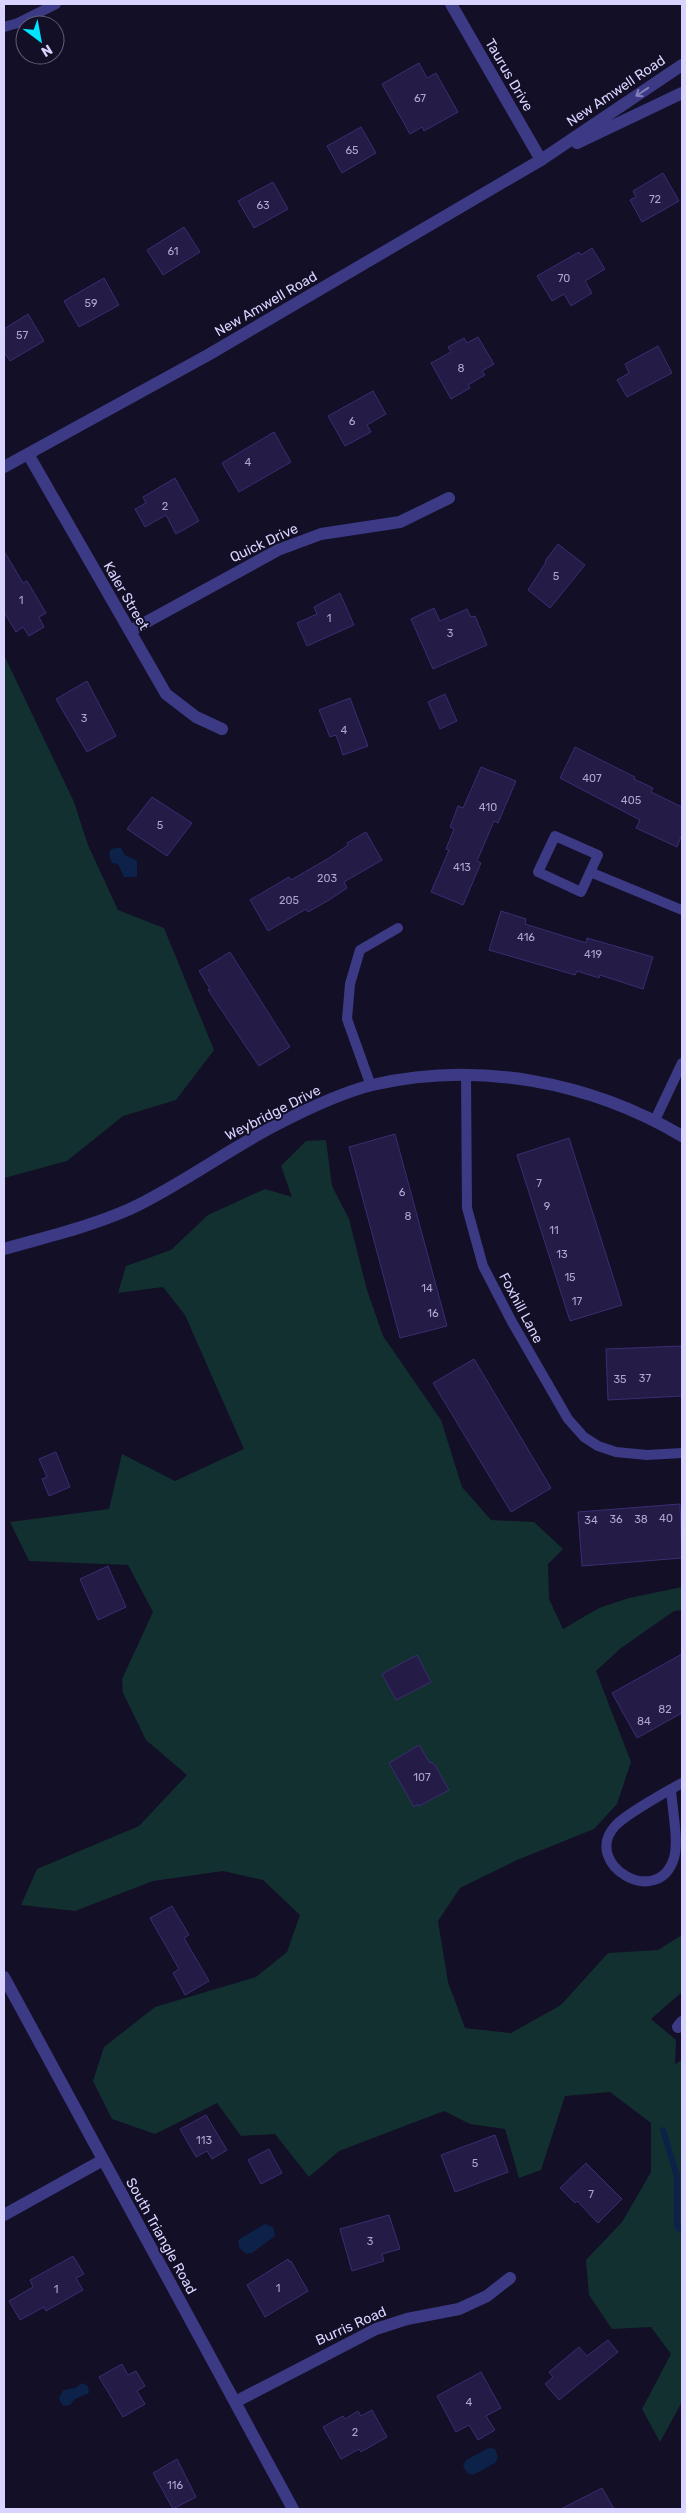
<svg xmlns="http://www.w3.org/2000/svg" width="686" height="2513" font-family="Rubik,sans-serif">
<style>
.green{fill:#12302f}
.water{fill:#0c2248}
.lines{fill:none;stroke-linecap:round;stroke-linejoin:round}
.stream{stroke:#0c2248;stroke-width:6}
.building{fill:#241b47;stroke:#3b2d73}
.service{stroke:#3d3a85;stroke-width:10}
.minor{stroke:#3d3a85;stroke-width:12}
.tertiary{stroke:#3d3a85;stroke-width:12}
.oneway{stroke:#837fbc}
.labels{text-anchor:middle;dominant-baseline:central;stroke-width:4;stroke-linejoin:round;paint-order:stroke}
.number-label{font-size:11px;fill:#aca6d1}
.street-label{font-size:14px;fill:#d9d4ff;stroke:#130f26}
</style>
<rect width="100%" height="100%" fill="#130f26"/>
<path class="green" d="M4 655 74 802 88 845 118 910 164 928 214 1050 176 1100 123 1116 67 1161 4 1178Z
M326 1140 332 1186 349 1219 367 1290 383 1336 441 1420 462 1487 491 1520 534 1522 563 1549 548 1564 549 1599 563 1629 599 1608 629 1598 682 1587V1610L674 1611 621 1648 596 1671 631 1762 617 1804 594 1829 517 1860 460 1888 438 1921 448 1982 465 2028 511 2033 561 2005 608 1953 658 1950 682 1935V1992L651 2019 676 2040 675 2064 682 2060V2402L660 2442 642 2409 671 2354 651 2327 612 2329 589 2295 586 2260 622 2222 651 2172V2123L610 2092 565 2096 541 2170 519 2178 505 2129 470 2124 444 2111 339 2151 309 2177 275 2134 241 2136 217 2103 155 2134 112 2119 93 2081 104 2047 155 2007 256 1977 287 1952 300 1915 263 1880 223 1871 153 1881 75 1911 21 1905 37 1869 139 1826 187 1775 146 1740 123 1693 122 1679 153 1612 128 1565 29 1561 10 1522 109 1509 122 1454 175 1481 244 1449 185 1315 163 1287 118 1293 126 1266 171 1250 208 1215 265 1189 292 1197 281 1166 306 1141Z"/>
<path class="water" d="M116 848H121L125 855 137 861V877H124L118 864 112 863 109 854 111 849Z
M265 2224 273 2227 275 2236 252 2253 246 2254 239 2247 238 2240Z
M82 2383 88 2386 89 2393 75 2399 70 2405 63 2406 59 2398 63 2390 75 2388Z
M489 2448 495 2449 498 2457 495 2463 473 2475 467 2473 463 2466 466 2460Z"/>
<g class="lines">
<path class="stream" d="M663 2130 677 2176V2226L682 2231"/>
</g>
<path class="building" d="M419 63 427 78 436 73 458 112 424 131 422 127 410 134 382 84Z
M361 127 376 153 342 173 327 146Z
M663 173 679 201 642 222 630 200 636 197 633 191Z
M273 182 288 209 254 228 238 201Z
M184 227 200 252 163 275 147 250Z
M592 248 605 269 585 281 592 293 571 306 564 294 552 301 537 276 579 252 581 255Z
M104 278 119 305 79 327 64 301Z
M28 314 44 341 10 361 4 352V329Z
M478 337 494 364 482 371 485 375 468 385 470 388 451 399 431 363 451 352 448 347 464 338 467 343Z
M658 346 672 373 627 397 617 380 629 373 625 364Z
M373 391 386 414 367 425 371 432 345 446 328 416Z
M274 432 291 462 239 492 222 463Z
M175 478 199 521 176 534 166 515 145 527 135 509 146 503 143 497Z
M558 544 585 565 550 608 528 590 546 562 545 561Z
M4 551 23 583 27 581 46 613 39 617 44 627 29 636 23 627 16 632 4 612Z
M340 593 354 625 307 646 297 623 317 614 314 607Z
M434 608 440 621 467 609 471 617 475 616 487 645 433 669 411 619Z
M87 681 116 736 87 752 56 699Z
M445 694 457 721 440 729 428 702Z
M350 698 368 746 343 755 336 735 330 737 319 710Z
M575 747 635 777 634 779 653 788 651 792 682 807V834L677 847 636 828 640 820 560 778Z
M481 767 516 781 498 823 494 821 477 861 481 863 463 905 431 892 449 850 446 849 454 829 450 827 458 806 463 808Z
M152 797 192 823 167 856 127 829Z
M366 832 382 860 344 882 347 888 329 900 308 912 306 909 268 931 250 900 289 877 291 880 329 858 348 845 347 843Z
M501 911 526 919 525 924 586 943 587 938 653 957 643 989 600 975 599 978 577 971 575 975 489 950Z
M230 952 290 1047 259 1066 208 990 210 989 199 971Z
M395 1134 447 1326 400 1338 349 1147Z
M569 1138 622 1305 570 1321 517 1155Z
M682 1346V1396L608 1400 606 1349Z
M474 1359 551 1488 511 1512 433 1383Z
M56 1452 70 1487 49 1496 42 1479 47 1477 39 1459Z
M680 1504 682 1558 582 1566 578 1512Z
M108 1566 126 1607 98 1620 80 1579Z
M682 1654V1713L637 1738 612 1693Z
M417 1655 431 1682 396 1700 382 1674Z
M419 1745 430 1763 432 1762 436 1767 449 1790 419 1806 418 1804 414 1807 389 1763Z
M172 1906 189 1935 184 1938 209 1981 185 1995 173 1973 179 1969 150 1918Z
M206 2115 227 2150 212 2159 207 2151 196 2157 180 2129Z
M495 2135 508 2172 455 2192 441 2155Z
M269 2149 282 2173 261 2184 248 2160Z
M586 2163 622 2199 598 2223 577 2201 575 2203 560 2188Z
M389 2215 400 2249 382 2254 384 2261 352 2271 340 2229Z
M73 2256 84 2274 76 2278 83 2290 46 2311 44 2307 20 2320 9 2301 33 2287 30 2280Z
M288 2259 289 2262 291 2261 308 2291 265 2317 247 2285Z
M608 2340 618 2352 559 2400 545 2384 553 2377 549 2372 579 2347 587 2356Z
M122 2364 128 2375 136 2371 145 2386 137 2391 145 2404 123 2417 99 2377Z
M481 2372 501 2408 486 2416 495 2430 478 2440 469 2425 456 2432 437 2396Z
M372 2410 387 2437 361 2452 359 2449 341 2459 323 2427 343 2416 345 2419 358 2411 361 2416Z
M177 2459 196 2497 173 2509 153 2473Z
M602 2488 614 2509H561Z"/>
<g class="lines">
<path class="service" d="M4 27 18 23 56 4
M555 836 598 855 581 892 538 872Z
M590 872 682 910
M466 1076 467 1208 483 1266 512 1322 568 1419 584 1437 598 1446 616 1452 647 1455 682 1453
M371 1086 347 1019 350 984 360 950 398 928
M655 1120 682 1063
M671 1789C672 1808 679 1841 674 1858 658 1910 581 1864 615 1826 625 1815 667 1791 682 1783"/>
<path class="minor" d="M451 4 541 160
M28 454 166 694 196 717 222 729
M130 631 278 550 321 534 400 522 449 498
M4 1249C46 1237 89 1227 130 1209 181 1185 227 1150 278 1124 307 1109 340 1093 372 1085 477 1060 591 1082 682 1136
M678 2027 682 2022
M4 2215 103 2160
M235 2402 376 2329 407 2319 459 2309 487 2296 510 2278"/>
<path class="tertiary" d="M577 143 682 93
M4 467 208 355 541 160 682 65
M4 1977 293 2509"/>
</g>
<defs><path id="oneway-shaft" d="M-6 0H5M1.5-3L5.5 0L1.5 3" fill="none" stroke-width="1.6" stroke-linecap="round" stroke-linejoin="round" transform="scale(1.25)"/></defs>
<use class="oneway" href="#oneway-shaft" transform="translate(642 92) rotate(146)"/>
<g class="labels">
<g class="number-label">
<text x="420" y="98">67</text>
<text x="352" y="150">65</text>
<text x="655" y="199">72</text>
<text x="263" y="205">63</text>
<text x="173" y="251">61</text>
<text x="564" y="278">70</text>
<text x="91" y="303">59</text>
<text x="22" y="335">57</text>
<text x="461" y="368">8</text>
<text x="352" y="421">6</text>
<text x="248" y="462">4</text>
<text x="165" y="506">2</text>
<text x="556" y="576">5</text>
<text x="21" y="600">1</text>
<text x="329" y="618">1</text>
<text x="450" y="633">3</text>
<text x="84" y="718">3</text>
<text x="344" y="730">4</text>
<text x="592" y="778">407</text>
<text x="631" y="800">405</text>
<text x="488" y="807">410</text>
<text x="160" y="825">5</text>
<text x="462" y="867">413</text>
<text x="327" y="878">203</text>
<text x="289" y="900">205</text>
<text x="526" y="937">416</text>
<text x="593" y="954">419</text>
<text x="539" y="1183">7</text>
<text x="402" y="1192">6</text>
<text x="547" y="1206">9</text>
<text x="408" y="1216">8</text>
<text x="554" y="1230">11</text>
<text x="562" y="1254">13</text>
<text x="570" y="1277">15</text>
<text x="427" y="1288">14</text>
<text x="577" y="1301">17</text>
<text x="433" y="1313">16</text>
<text x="645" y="1378">37</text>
<text x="620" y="1379">35</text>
<text x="666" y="1518">40</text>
<text x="616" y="1519">36</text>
<text x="641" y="1519">38</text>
<text x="591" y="1520">34</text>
<text x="665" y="1709">82</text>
<text x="644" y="1721">84</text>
<text x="422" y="1777">107</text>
<text x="204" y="2140">113</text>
<text x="475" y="2163">5</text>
<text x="591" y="2194">7</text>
<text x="370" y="2241">3</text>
<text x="278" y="2288">1</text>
<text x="56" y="2289">1</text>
<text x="469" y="2402">4</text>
<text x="355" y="2432">2</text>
<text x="175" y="2485">116</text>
</g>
<g class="street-label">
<text transform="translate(509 75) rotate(60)">Taurus Drive</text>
<text transform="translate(616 91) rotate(-34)">New Amwell Road</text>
<text transform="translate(266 304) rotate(-30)">New Amwell Road</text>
<text transform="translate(264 543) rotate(-25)">Quick Drive</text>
<text transform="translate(126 596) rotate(60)">Kaler Street</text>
<text transform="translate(273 1113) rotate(-27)">Weybridge Drive</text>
<text transform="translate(521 1308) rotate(62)">Foxhill Lane</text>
<text transform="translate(161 2236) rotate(61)">South Triangle Road</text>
<text transform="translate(351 2326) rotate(-24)">Burris Road</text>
</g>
</g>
<rect width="686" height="2513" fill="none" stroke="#d9d4ff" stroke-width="10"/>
<g transform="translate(40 40) rotate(148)"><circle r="24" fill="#130f26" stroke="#625e7d"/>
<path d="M0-4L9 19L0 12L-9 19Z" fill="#00e5ff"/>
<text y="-8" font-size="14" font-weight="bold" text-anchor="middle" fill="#d9d4ff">N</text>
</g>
</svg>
